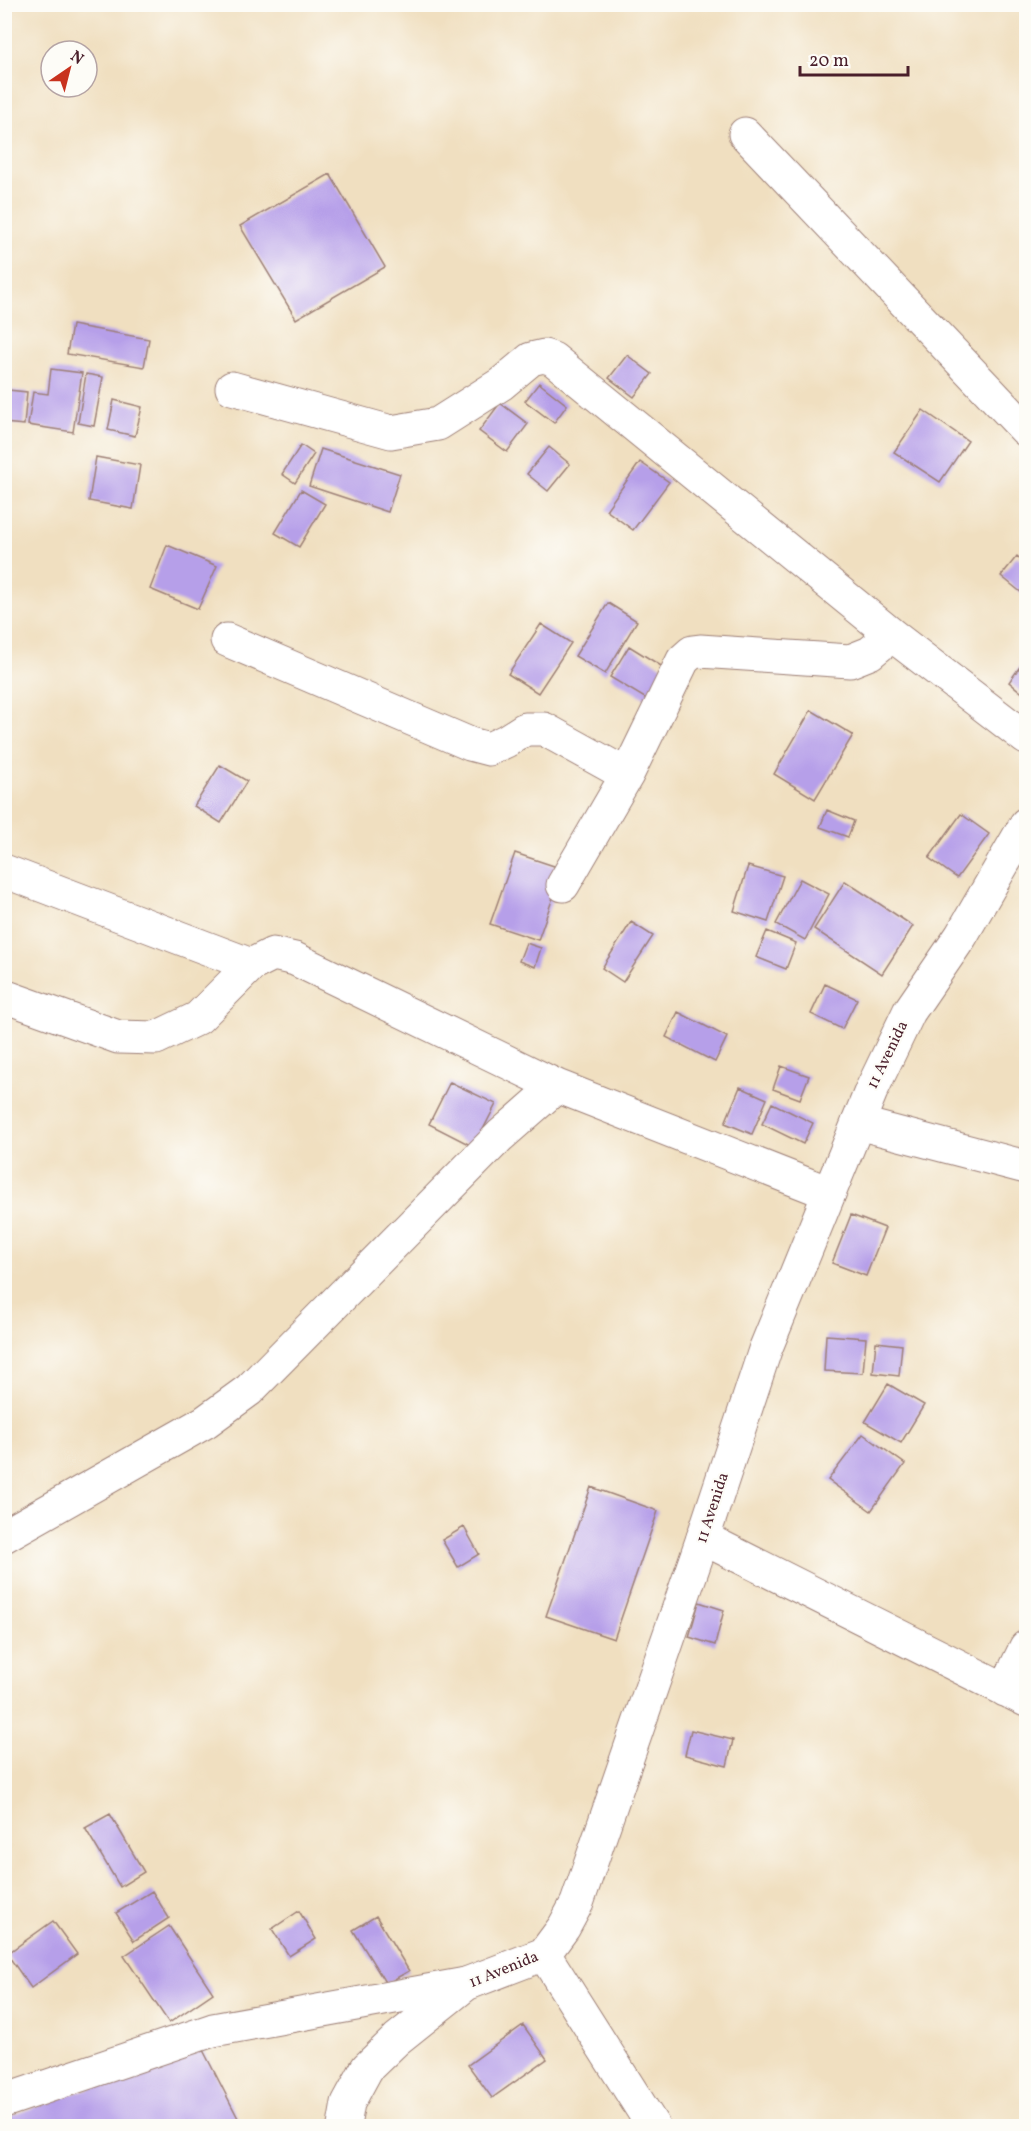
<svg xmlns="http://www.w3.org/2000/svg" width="1031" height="2131" font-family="Vollkorn,serif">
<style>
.building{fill:#b69fe9}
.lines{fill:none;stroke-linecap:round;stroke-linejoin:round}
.street-casing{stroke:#9d7f76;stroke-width:35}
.secondary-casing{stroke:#9d7f76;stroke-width:35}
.street{stroke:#fff;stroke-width:33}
.secondary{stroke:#fff;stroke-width:33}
.labels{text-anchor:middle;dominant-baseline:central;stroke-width:4.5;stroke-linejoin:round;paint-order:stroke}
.street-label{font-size:16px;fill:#4a1f2b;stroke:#fdfcf7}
</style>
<rect width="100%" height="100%" fill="#fdfcf7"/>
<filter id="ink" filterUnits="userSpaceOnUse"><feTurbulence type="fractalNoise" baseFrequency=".0167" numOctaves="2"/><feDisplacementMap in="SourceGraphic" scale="12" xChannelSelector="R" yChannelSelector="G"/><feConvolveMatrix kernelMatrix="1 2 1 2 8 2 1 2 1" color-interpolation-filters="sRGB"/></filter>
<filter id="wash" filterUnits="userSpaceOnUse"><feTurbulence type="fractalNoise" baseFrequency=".008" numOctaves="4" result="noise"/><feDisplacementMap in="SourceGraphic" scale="24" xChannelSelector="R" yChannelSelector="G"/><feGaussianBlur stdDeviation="1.35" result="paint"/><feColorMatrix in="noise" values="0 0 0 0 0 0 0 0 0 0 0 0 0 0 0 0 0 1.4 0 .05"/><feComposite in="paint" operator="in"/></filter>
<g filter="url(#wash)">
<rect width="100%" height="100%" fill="#f0dfc0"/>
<g id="blocks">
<path class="building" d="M330 174 385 267 296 319 240 226Z
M72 325 149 339 144 367 67 354Z
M627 355 652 374 634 397 609 378Z
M51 369 82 373 73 432 28 425 33 392 48 394Z
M86 374 103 377 94 426 78 423Z
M539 383 567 405 554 423 525 401Z
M8 390 27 392 24 425 4 423Z
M114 400 142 407 135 436 108 430Z
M500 403 528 424 507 452 479 431Z
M923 410 968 441 940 482 894 452Z
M301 445 314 454 295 483 282 474Z
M549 447 570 464 548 491 527 474Z
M321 449 400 474 388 512 309 486Z
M96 457 140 465 133 509 89 501Z
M640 462 669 482 633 530 606 510Z
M301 490 325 504 299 547 275 533Z
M167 545 217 566 198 609 150 589Z
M1017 556 1026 564V590L1023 594 1001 576Z
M608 603 637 621 605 674 575 656Z
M541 624 571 643 538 693 508 674Z
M629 646 671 672 653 703 610 677Z
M1026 658V696L1009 682Z
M811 710 853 735 815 799 774 774Z
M220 765 247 781 221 823 194 806Z
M827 810 854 821 848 837 820 827Z
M961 814 989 834 957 878 929 858Z
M515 853 563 869 538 940 490 924Z
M748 866 783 876 768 922 734 911Z
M800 879 829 894 805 940 776 924Z
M845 881 913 926 882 974 814 929Z
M631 922 653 936 623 982 602 968Z
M767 931 796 943 786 969 756 957Z
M526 943 541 948 535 967 519 961Z
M825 984 857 999 842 1029 811 1014Z
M678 1012 727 1037 715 1062 666 1037Z
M781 1066 809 1076 800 1099 773 1089Z
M450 1082 496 1104 474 1147 429 1124Z
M740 1087 767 1099 752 1134 725 1123Z
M772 1103 813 1123 803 1144 762 1124Z
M851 1215 885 1228 866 1276 832 1263Z
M826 1335 866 1338 863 1373 824 1371Z
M876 1342 902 1345 899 1376 873 1373Z
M888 1384 924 1405 901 1443 865 1422Z
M863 1434 905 1464 871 1511 828 1480Z
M591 1487 658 1511 614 1639 546 1616Z
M464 1527 479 1554 458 1567 442 1540Z
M699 1602 724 1610 715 1645 689 1637Z
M691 1730 733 1740 727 1766 685 1755Z
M110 1814 144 1872 120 1887 85 1828Z
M152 1891 169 1918 134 1941 116 1913Z
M299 1911 316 1939 289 1956 272 1929Z
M376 1916 409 1971 386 1984 353 1930Z
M53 1921 77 1954 31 1988 7 1954Z
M169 1926 213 1993 169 2023 124 1956Z
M523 2025 547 2059 492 2098 468 2065Z
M202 2048 242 2126H4V2118Z"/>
</g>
</g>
<g filter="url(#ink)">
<use href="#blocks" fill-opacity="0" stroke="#9d7f76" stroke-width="1.5"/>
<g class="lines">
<g class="street-casing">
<path id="street" d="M745 134 1026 430
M232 388 391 432 438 424 501 384 531 359 544 356 553 359 892 635 1026 738
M227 640 470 744 489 749 506 741 525 729H544L627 775
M4 871 251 965
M563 885 627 775 683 660 692 652 700 651 850 661 870 653 892 635
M4 996 118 1037 156 1038 198 1018 251 965 273 954 295 959 557 1086 829 1193
M858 1123 1026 1167
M4 1536 205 1422 249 1390 500 1136 557 1086
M703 1538 1026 1700
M1005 1690 1026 1647
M544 1954 653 2126
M4 2101 213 2030 466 1984"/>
</g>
<g class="secondary-casing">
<path id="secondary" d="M344 2126 348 2103 367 2068 397 2039 466 1984 544 1954 564 1927 577 1903 703 1538 765 1350 871 1091 909 1012 961 936 1026 824"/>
</g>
<use href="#street" class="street"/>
<use href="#secondary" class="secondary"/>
</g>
</g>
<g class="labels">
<g class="street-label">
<text transform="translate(888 1055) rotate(-64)">11 Avenida</text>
<text transform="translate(713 1508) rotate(-72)">11 Avenida</text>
<text transform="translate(504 1970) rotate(-22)">11 Avenida</text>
</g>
</g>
<rect width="1031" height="2131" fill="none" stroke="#fdfcf7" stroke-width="24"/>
<g transform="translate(69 69) rotate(35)"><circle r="28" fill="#fdfcf7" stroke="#b5a4a5" stroke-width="1.5"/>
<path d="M0-4.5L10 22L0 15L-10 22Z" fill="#c8321e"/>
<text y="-9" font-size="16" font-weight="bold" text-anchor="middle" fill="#4a1f2b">N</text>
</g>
<path d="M800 66v9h108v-9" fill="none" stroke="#4a1f2b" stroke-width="3"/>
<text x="809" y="66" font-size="18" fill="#4a1f2b" stroke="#fdfcf7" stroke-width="4.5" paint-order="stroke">20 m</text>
</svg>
